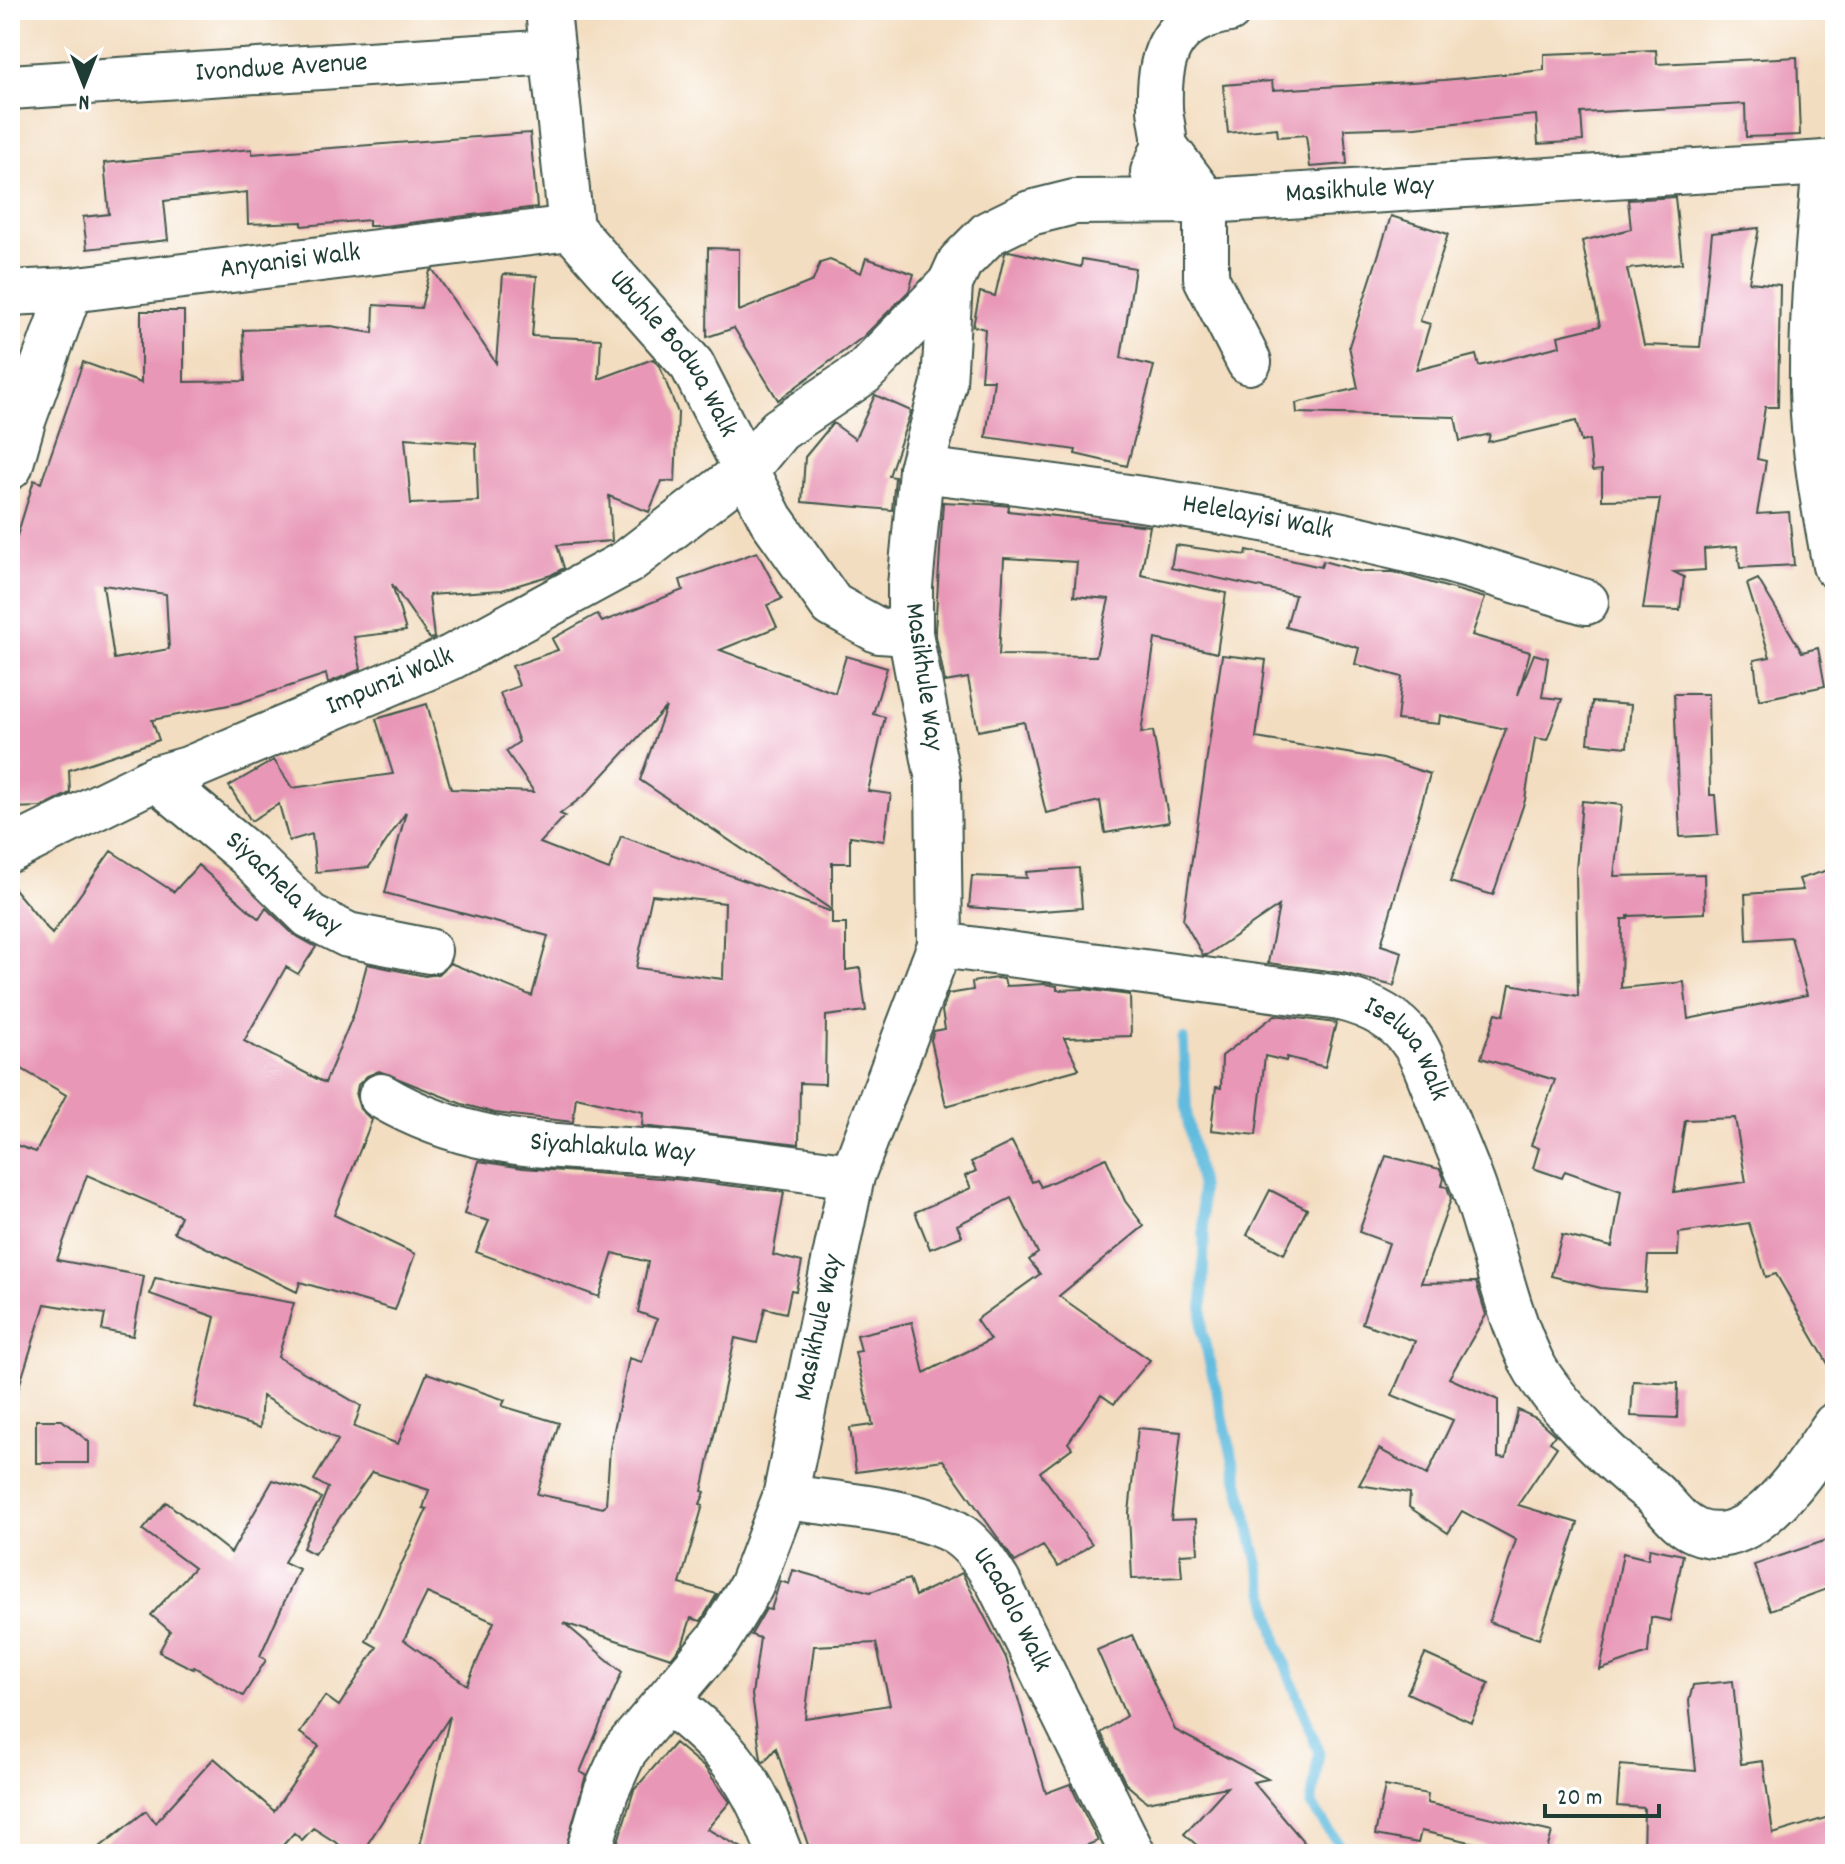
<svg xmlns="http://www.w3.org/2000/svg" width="1845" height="1864" font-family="Dekko,sans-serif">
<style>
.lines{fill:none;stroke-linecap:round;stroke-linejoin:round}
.stream{stroke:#60bbde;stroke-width:11}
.building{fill:#e897b6;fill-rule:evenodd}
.minor-casing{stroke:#3f5549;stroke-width:48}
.minor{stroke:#fff;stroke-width:44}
.labels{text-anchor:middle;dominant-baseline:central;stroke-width:6;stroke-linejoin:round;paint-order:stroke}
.street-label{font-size:28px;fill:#1f3d34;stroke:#fff}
</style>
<rect width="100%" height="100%" fill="#fff"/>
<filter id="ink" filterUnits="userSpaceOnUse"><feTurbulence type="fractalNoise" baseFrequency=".0125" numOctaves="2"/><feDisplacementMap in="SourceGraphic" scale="16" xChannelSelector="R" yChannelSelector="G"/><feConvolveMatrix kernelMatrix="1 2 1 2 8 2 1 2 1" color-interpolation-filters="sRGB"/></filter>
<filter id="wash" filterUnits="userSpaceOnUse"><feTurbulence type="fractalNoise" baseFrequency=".006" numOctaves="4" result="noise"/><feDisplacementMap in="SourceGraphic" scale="32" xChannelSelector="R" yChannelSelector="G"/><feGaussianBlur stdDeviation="1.8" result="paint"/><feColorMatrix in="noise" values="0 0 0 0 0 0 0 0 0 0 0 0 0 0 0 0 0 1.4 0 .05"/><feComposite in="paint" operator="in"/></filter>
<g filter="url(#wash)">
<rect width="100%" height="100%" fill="#f3ddc0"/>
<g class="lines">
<path class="stream" d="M1183 1039 1187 1118 1201 1185 1204 1238 1202 1331 1278 1645 1319 1753 1311 1805 1346 1854"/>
</g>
<g id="blocks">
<path class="building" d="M1656 50 1657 64 1797 57 1800 135 1746 137 1745 104 1581 113 1583 141 1538 144 1536 115 1415 127 1344 129 1347 164 1310 167 1306 135 1278 137 1277 128 1228 133 1223 85 1272 81 1273 90 1444 80 1544 70V54Z
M530 133 537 207 385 226H369V220L302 226V222L248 224 247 192 164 201 168 240 87 249 83 217 109 214 104 163 252 149V154Z
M1675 197 1682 263 1627 269 1644 345 1700 347 1712 233 1759 228 1749 282 1780 285 1778 407H1765L1757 459 1766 461 1757 514 1789 512 1794 565 1740 568 1737 546 1704 549 1705 570 1674 572 1684 577 1680 610 1643 609 1660 499 1602 500V470L1592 471 1589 440 1581 442 1576 421 1488 442 1490 434 1460 441 1455 417 1297 413 1296 403 1358 388 1349 346 1391 216 1448 234 1420 321 1430 324 1416 370 1476 355 1479 366 1560 346 1558 336 1600 326 1582 241 1631 229 1628 200Z
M708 248 739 249V311L813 281 820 263 830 260 861 273 866 258 914 274 909 291 863 337 778 400 734 328 707 337Z
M1009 251 1081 267 1082 259 1135 268 1121 358 1154 366 1127 466 1075 454 1076 450 986 437 994 380H981L985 329 973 326 980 292 995 296 1005 253Z
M433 270 496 363 503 274 537 276 532 336 601 339 599 379 653 359 660 367 678 413 675 482 662 481 649 512 609 496 612 541 557 545 564 568 551 575 502 590 429 595 434 638 430 639 392 584 406 631 354 637 361 669 328 683 326 674 239 703 152 720 159 740 69 770 70 793 41 807 10 808V559L34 480 41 483 83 362 141 383V311H184V382L245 381 243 330 330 326 373 333 374 305 421 308 430 271ZM405 438 476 443 478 501 411 504ZM103 585 166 594 169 649 114 659Z
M875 395 911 411 889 476 895 477 892 510 802 502 805 457 833 423 855 439Z
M943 502 1000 505 1009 506 1008 511 1150 526 1141 575 1226 593 1217 653 1155 639 1141 733 1153 731 1169 822 1105 833 1100 801 1046 813 1024 722 978 731 968 678 945 682 935 631ZM1004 558 1077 562 1074 596 1109 599 1096 656 999 655Z
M1175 545 1246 555 1247 550 1321 567 1323 561 1363 572H1393L1485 598 1472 635 1530 652 1518 695 1534 654 1548 658 1542 697 1562 699 1547 740 1535 738 1525 800 1493 895 1450 882 1506 729 1440 715 1439 724 1397 720 1402 677 1355 664 1359 648 1286 627 1295 595 1171 568Z
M757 552 782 599 767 605 777 627 720 650 835 693 846 656 887 668 873 714 885 717 868 791 891 794 884 841 850 836V863H832V910L640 780 666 707 586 794 560 814 565 816 540 843 609 870 621 836 832 912V924H846V970L860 968 866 1011 826 1016 825 1084 800 1083 799 1144 642 1126 643 1112 576 1097 573 1122 495 1113 462 1104 379 1071 367 1076 358 1085 356 1096 360 1109 372 1120 334 1215 415 1254 395 1310 300 1282 297 1292 174 1232 181 1216 87 1175 57 1260 144 1276 133 1336 102 1330 105 1314 45 1304 17 1393 10 1392V1143L36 1152 66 1095 10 1062V884L52 934 111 851 174 892 198 865 259 919 266 908 293 934 316 947 298 974 286 967 244 1041 325 1083 354 1013 367 964 425 976 438 974 450 963 532 996 548 936 385 893 406 812 369 867 316 872 312 834 289 841 279 804 251 821 229 786 274 760 292 788 393 774 376 719 427 704 451 789 534 792 506 751 519 742 500 693 519 686 512 666 558 650 552 639 597 614 602 622 683 590 680 580ZM652 895 725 903 723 979 636 968Z
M1758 579 1802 652 1818 648 1825 686 1759 700 1754 660 1770 657 1747 584Z
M1222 655 1266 660 1256 738 1383 759 1430 774 1381 945 1402 952 1394 986 1343 973 1268 963 1279 906 1207 955H1203L1183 920Z
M1674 694H1708L1710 795H1715L1718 835 1680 837Z
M1592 702 1631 705 1627 747 1588 743Z
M1582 801 1622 805 1614 876 1704 874 1705 913 1628 916V919H1622L1621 988 1684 982 1688 1019 1807 995 1791 937 1747 940 1745 894 1803 890 1799 879 1835 868V1376L1776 1274 1766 1277 1749 1223 1679 1233 1678 1256H1648L1645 1292 1601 1288 1551 1276 1562 1235 1612 1247 1621 1191 1565 1171 1562 1178 1533 1168 1539 1148 1531 1145 1555 1080 1481 1058 1496 1013 1504 1015 1510 984 1578 996 1576 870ZM1735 1118 1746 1182 1674 1192 1685 1120Z
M1079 868 1082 908 1027 912 969 907 972 876 1027 878 1026 872Z
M996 978 1004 979 1006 986 1045 984 1057 986V990L1084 989 1130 995 1131 1036 1064 1038 1079 1069 946 1106 931 1040 934 1031 945 1029 942 1011 948 994 973 990 972 982Z
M1275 1015 1336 1023 1325 1067 1287 1057 1286 1061 1265 1056 1256 1135 1211 1130 1216 1087 1221 1088 1222 1056Z
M1012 1142 1032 1182 1037 1180 1041 1187 1106 1158 1125 1201 1144 1226 1059 1296 1150 1360 1114 1404 1101 1395 1068 1443 1072 1448 1040 1472 1092 1544 1058 1567 1043 1546 1015 1562 943 1460 856 1472 850 1428 873 1425 855 1352 861 1351 857 1335 912 1322 924 1373 990 1340 976 1320 1040 1274 1029 1260 1038 1253 1011 1198 957 1225 962 1236 930 1249 915 1212 971 1188 965 1176 976 1171 971 1162Z
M1386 1156 1440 1169 1444 1178 1442 1186 1447 1187 1451 1199 1421 1283 1476 1282 1486 1315 1449 1378 1498 1400V1457L1506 1458 1518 1410 1536 1418 1555 1435 1550 1442 1557 1447 1518 1505 1578 1523 1539 1639 1489 1622 1516 1540 1462 1511 1448 1533 1409 1507 1410 1493 1359 1485 1379 1449 1427 1475 1453 1420 1392 1395 1415 1341 1362 1323 1389 1243 1359 1232Z
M479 1161 523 1168 675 1179 784 1192 773 1255 802 1262 796 1291 791 1290 786 1313 765 1308 757 1343 735 1338 702 1491 705 1492 700 1504 703 1505 680 1584 717 1594 701 1621 691 1618 683 1643 671 1658 564 1623 622 1672 580 1772 586 1775 564 1854H418L450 1716 361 1854H354L313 1828 302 1840 294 1833 275 1854H91L146 1811 155 1823 214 1758 274 1811 319 1746 300 1733 325 1696 339 1706 377 1647 366 1641 427 1509 423 1508 429 1490 372 1472 314 1554 303 1548 328 1488 314 1480 338 1440 262 1396 260 1428 194 1407 215 1317 150 1294 155 1278 294 1303 278 1357 361 1406 354 1427 398 1444 427 1373 505 1400 502 1406 559 1423 537 1494 603 1508 606 1504 610 1449 629 1358 642 1362 657 1319 638 1312 648 1262 613 1253 599 1297 476 1252 489 1221 464 1214ZM427 1593 494 1622 467 1685 404 1640Z
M1270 1190 1307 1209 1284 1254 1247 1235Z
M1633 1381 1678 1383 1677 1418 1631 1416Z
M36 1420H62L89 1442V1463H36Z
M1138 1428 1181 1432 1171 1520 1196 1519 1198 1553 1180 1554 1182 1577 1132 1579 1129 1513Z
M273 1480 303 1489 321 1498 284 1562 299 1569 260 1656 266 1660 243 1696 194 1667 193 1669 159 1652 170 1631 151 1615 194 1568 143 1530 166 1502 231 1553Z
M1827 1540 1835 1563V1586L1770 1610 1754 1565Z
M1650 1548 1683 1555 1670 1621 1651 1617 1648 1653 1600 1670 1623 1553 1648 1559Z
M793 1570 870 1592 909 1579 915 1596 962 1573 1006 1658 1046 1793 1070 1784 1098 1841 1064 1854H811L776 1748 764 1762 761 1759 752 1695 760 1638 751 1635 766 1609 771 1610 780 1581 789 1584ZM876 1643 890 1705 805 1718 814 1646Z
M1132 1635 1175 1730 1268 1779 1253 1782 1314 1854H1207L1184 1834 1227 1787 1147 1802 1126 1784 1101 1733 1126 1716 1097 1650Z
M1425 1654 1489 1683 1471 1722 1407 1693Z
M1733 1681 1741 1764 1763 1761 1773 1834 1835 1815V1854H1643L1644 1808 1617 1806 1620 1765 1696 1771 1689 1701 1693 1685Z
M675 1743 705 1768 730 1802 707 1829 753 1854H614L634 1790Z
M1385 1786 1428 1794 1427 1803 1552 1832 1546 1854H1495L1497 1848 1421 1831 1418 1843 1375 1835Z"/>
</g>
</g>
<g filter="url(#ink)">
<use href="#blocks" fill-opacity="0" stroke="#3f5549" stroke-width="2"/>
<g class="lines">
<g class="minor-casing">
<g id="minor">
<path id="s1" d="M548 10 571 228 692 365 771 519 832 605 879 631 910 633"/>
<path id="s2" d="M10 87 553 52"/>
<path d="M1164 145 1206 201V278L1249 362"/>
<path d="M1835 162 1825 163C1819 238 1811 314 1812 390 1813 449 1824 508 1835 566"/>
<path d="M1153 172C1156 164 1163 153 1164 144 1165 132 1160 119 1160 107 1158 52 1172 19 1229 10"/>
<path id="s3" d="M10 293 70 290 571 228"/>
<path d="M10 467 23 421 70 290"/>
<path id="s4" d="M921 470C1094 491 1267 513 1435 557 1486 570 1536 587 1586 602"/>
<path id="s5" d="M156 778 248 855 310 916 348 935 429 951"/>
<path id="s6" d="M10 850 156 778 188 769 450 658 627 562 745 471 779 430 863 373 950 284"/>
<path id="s7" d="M940 945 1340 998C1369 1005 1398 1019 1415 1045 1426 1063 1433 1087 1441 1106 1452 1134 1465 1162 1475 1191 1495 1248 1505 1308 1532 1363 1552 1402 1616 1465 1651 1491 1667 1504 1675 1522 1696 1531 1754 1555 1808 1463 1835 1425"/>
<path id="s8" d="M381 1096C481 1155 568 1143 677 1154 735 1160 794 1168 852 1176"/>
<path id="s9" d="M785 1497C828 1503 925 1511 959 1535 976 1547 987 1565 998 1582L1133 1854"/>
<path d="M667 1701C733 1751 751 1778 780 1854"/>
<path id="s10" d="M588 1854 606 1792 625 1750 719 1639 751 1586 785 1497 852 1176 940 945 938 780 910 633V586L921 470 944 383 950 284 960 262 989 233 1030 213 1074 202 1206 201 1825 163"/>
</g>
</g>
<use href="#minor" class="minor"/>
</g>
</g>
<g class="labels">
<g class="street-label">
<text stroke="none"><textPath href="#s2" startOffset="272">Ivondwe Avenue</textPath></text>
<text stroke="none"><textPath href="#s10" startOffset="2098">Masikhule Way</textPath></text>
<text stroke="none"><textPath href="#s3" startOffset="282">Anyanisi Walk</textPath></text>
<text stroke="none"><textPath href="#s1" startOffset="382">Ubuhle Bodwa Walk</textPath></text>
<text stroke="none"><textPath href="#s4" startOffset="340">Helelayisi Walk</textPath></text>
<text transform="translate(922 677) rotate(82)">Masikhule Way</text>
<text stroke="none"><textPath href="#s6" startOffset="416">Impunzi Walk</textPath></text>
<text stroke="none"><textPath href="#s5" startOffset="166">Siyachela Way</textPath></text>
<text stroke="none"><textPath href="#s7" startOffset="492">Iselwa Walk</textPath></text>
<text stroke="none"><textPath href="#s8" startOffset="240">Siyahlakula Way</textPath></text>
<text stroke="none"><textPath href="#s10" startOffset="586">Masikhule Way</textPath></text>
<text stroke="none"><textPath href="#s9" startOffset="272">Ucadolo Walk</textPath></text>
</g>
</g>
<rect width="1845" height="1864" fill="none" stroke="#fff" stroke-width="40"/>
<g transform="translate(84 84) rotate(180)" stroke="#ffffff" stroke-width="6" paint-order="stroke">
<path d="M0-6L14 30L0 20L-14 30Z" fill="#1f3d34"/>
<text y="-12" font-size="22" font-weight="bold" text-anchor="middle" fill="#1f3d34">N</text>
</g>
<path d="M1545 1804v12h114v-12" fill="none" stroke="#1f3d34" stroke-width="4"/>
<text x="1557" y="1804" font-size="24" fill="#1f3d34" stroke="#ffffff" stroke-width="6" paint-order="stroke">20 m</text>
</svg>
